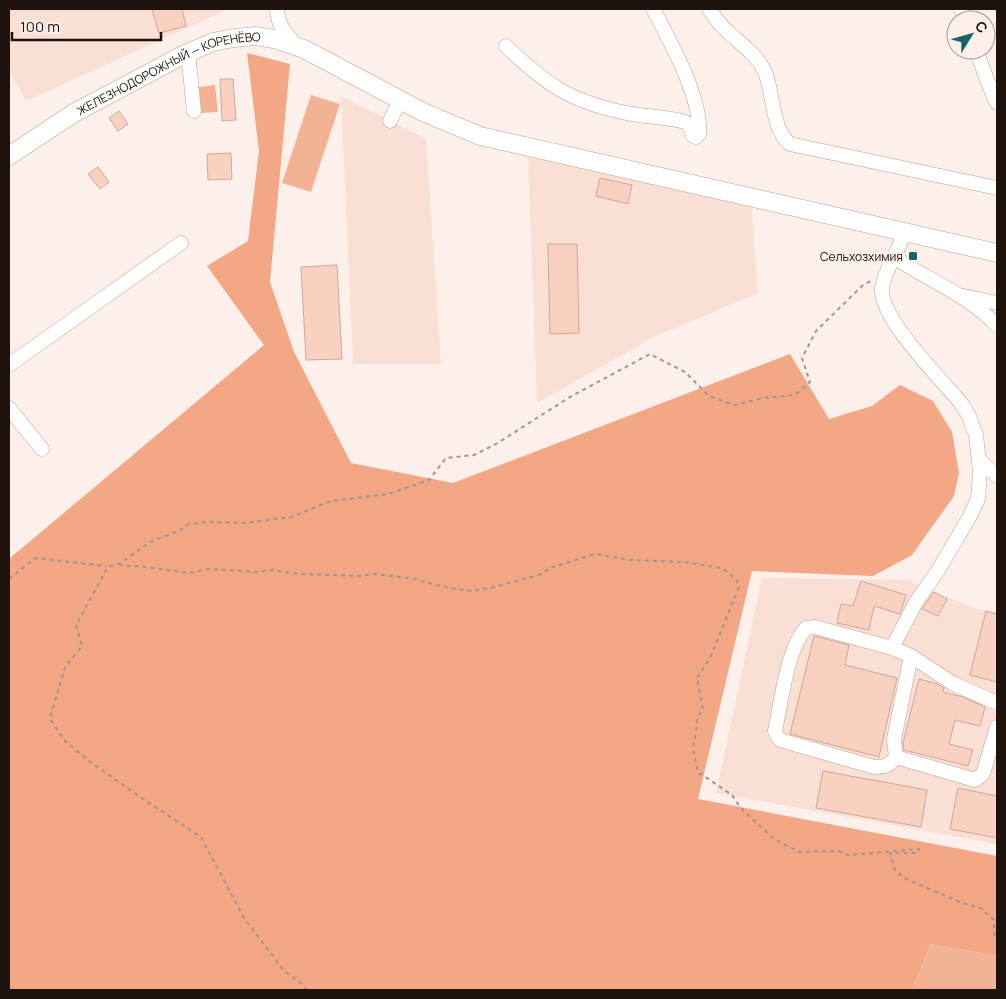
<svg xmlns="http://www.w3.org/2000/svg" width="1006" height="999" font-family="Manrope,sans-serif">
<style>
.built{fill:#f9dfd4}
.green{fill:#f4b295}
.forest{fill:#f3a785}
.building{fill:#f9d1c0;stroke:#cbaa9c}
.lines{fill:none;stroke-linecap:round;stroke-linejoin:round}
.minor-casing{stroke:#bf9f91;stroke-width:15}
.major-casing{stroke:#bf9f91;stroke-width:19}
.path{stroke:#a39690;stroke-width:2;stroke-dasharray:4 4;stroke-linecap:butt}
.minor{stroke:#fff;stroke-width:14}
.major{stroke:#fff;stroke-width:18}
.poi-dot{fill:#166565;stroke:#fdefe9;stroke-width:2}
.labels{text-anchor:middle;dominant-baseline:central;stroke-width:4.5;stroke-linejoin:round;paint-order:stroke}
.street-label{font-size:12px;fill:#1e120d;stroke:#fdefe9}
.poi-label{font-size:12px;fill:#1e120d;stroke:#fdefe9;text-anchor:end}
</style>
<rect width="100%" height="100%" fill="#fdefe9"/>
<path class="built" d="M9 9H228L26 101 9 69Z
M341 96 426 139 441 364H353Z
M528 156 751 202 758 293 654 337 537 403Z
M762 578 909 580 924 588 977 609 997 612V844L716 793Z"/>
<path class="green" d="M215 85 218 112 201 113 199 87Z
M311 95 340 104 311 192 282 183Z
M931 944 997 956V990H912Z"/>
<path class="forest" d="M247 53 290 64 270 282 294 352 351 463 453 483 790 354 829 419 872 406 900 385 933 401 952 432 959 473 954 496 912 555 873 576 752 571 698 799 997 856V956L931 944 912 990H9V559L264 345 207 266 248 241 259 151Z"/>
<path class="building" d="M152 9H182L186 26 159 33Z
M220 79H233L236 120 222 121Z
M119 111 128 124 118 131 109 118Z
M231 153 232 179 208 180 207 154Z
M98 167 109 182 100 189 88 174Z
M600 178 632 185 628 204 596 196Z
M548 244H577L579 333 550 334Z
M337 265 342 359 306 360 301 267Z
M861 581 906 595 900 614 874 606 869 630 837 623 841 604 853 606Z
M934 592 947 599 938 616 922 609Z
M986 611 997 614V682L970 675Z
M814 636 849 645 845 665 897 678 879 757 790 734Z
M919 679 937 684 944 688 943 692 963 697 985 707 980 726 955 720 949 744 973 750 968 766 904 750 903 743Z
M823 771 927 790 921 827 816 808Z
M958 788 997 796V838L950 829Z"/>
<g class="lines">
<g class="minor-casing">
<path id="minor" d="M277 9C277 25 287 35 298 47
M709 9C714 16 719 24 726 30 740 44 756 53 765 72 774 93 771 129 790 144L997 188
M961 9 965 20
M506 46C547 86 575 104 632 114 649 117 668 117 685 122L689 125 693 136 696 137 699 134C702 98 670 41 653 9
M976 50 991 90 997 103
M188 53 194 111
M390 121 400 100
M904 231C900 251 885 268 882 288 879 318 941 379 961 403L969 416 976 435 980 471 978 499 970 516 937 572 916 602 892 648 911 656 952 683 997 703
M894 257C929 281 969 295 997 326
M964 296 997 303
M9 365 181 243
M9 408 42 449
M979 460 997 476
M892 648 815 627 806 628C787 649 781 703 775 731L777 736 780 740 874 767C884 767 889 766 896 757
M911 656 894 739 896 757 975 780 983 774 997 727"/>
</g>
<g class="major-casing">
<g id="major">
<path id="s1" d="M9 156 74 113 183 55 213 42 234 38 255 36 274 39 304 49 423 112 480 136 997 253"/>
</g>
</g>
<path class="path" d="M119 564 124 566H138L189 573 208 569 256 572 271 570 300 574 360 576 375 574 414 579 449 588 472 591 494 587 539 575 550 568 595 554 631 560 683 562 722 568 736 579 739 587 711 656 697 678 703 710 697 717 696 733 693 748 698 773 701 774 732 795 740 807 774 839 799 852 838 851 848 855 919 849 917 853H890L895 870 904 878 962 903 981 908 994 920V933L997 941
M9 579 35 558 106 566
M307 990 302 984 284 971 244 918 201 837 149 803 89 761 64 740 50 719 65 667 82 646 76 625 108 567 119 564 150 542 181 530 189 524 207 522 245 523 291 517 331 501 388 494 429 480 446 458 474 455 496 444 570 397 650 354 685 372 709 396 734 405 763 398 795 395 810 382 802 358 816 331 862 286 872 280"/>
<use href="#minor" class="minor"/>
<use href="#major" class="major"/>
</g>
<rect class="poi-dot" x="908" y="251" width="10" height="10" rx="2.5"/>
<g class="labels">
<g class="street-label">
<text stroke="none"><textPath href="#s1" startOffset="182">ЖЕЛЕЗНОДОРОЖНЫЙ — КОРЕНЁВО</textPath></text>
</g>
<g class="poi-label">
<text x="903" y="256">Сельхозхимия</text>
</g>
</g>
<rect width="1006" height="999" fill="none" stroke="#1e120d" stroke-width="20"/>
<g transform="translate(971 35) rotate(53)"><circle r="24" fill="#fdefe9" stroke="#a49791"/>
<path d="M0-4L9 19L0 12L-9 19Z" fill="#166565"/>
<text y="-8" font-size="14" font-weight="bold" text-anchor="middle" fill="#1e120d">С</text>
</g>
<path d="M12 32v8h149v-8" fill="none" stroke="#1e120d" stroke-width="2.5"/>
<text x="20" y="32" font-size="15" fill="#1e120d" stroke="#fdefe9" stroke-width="4" paint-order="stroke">100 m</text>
</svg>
